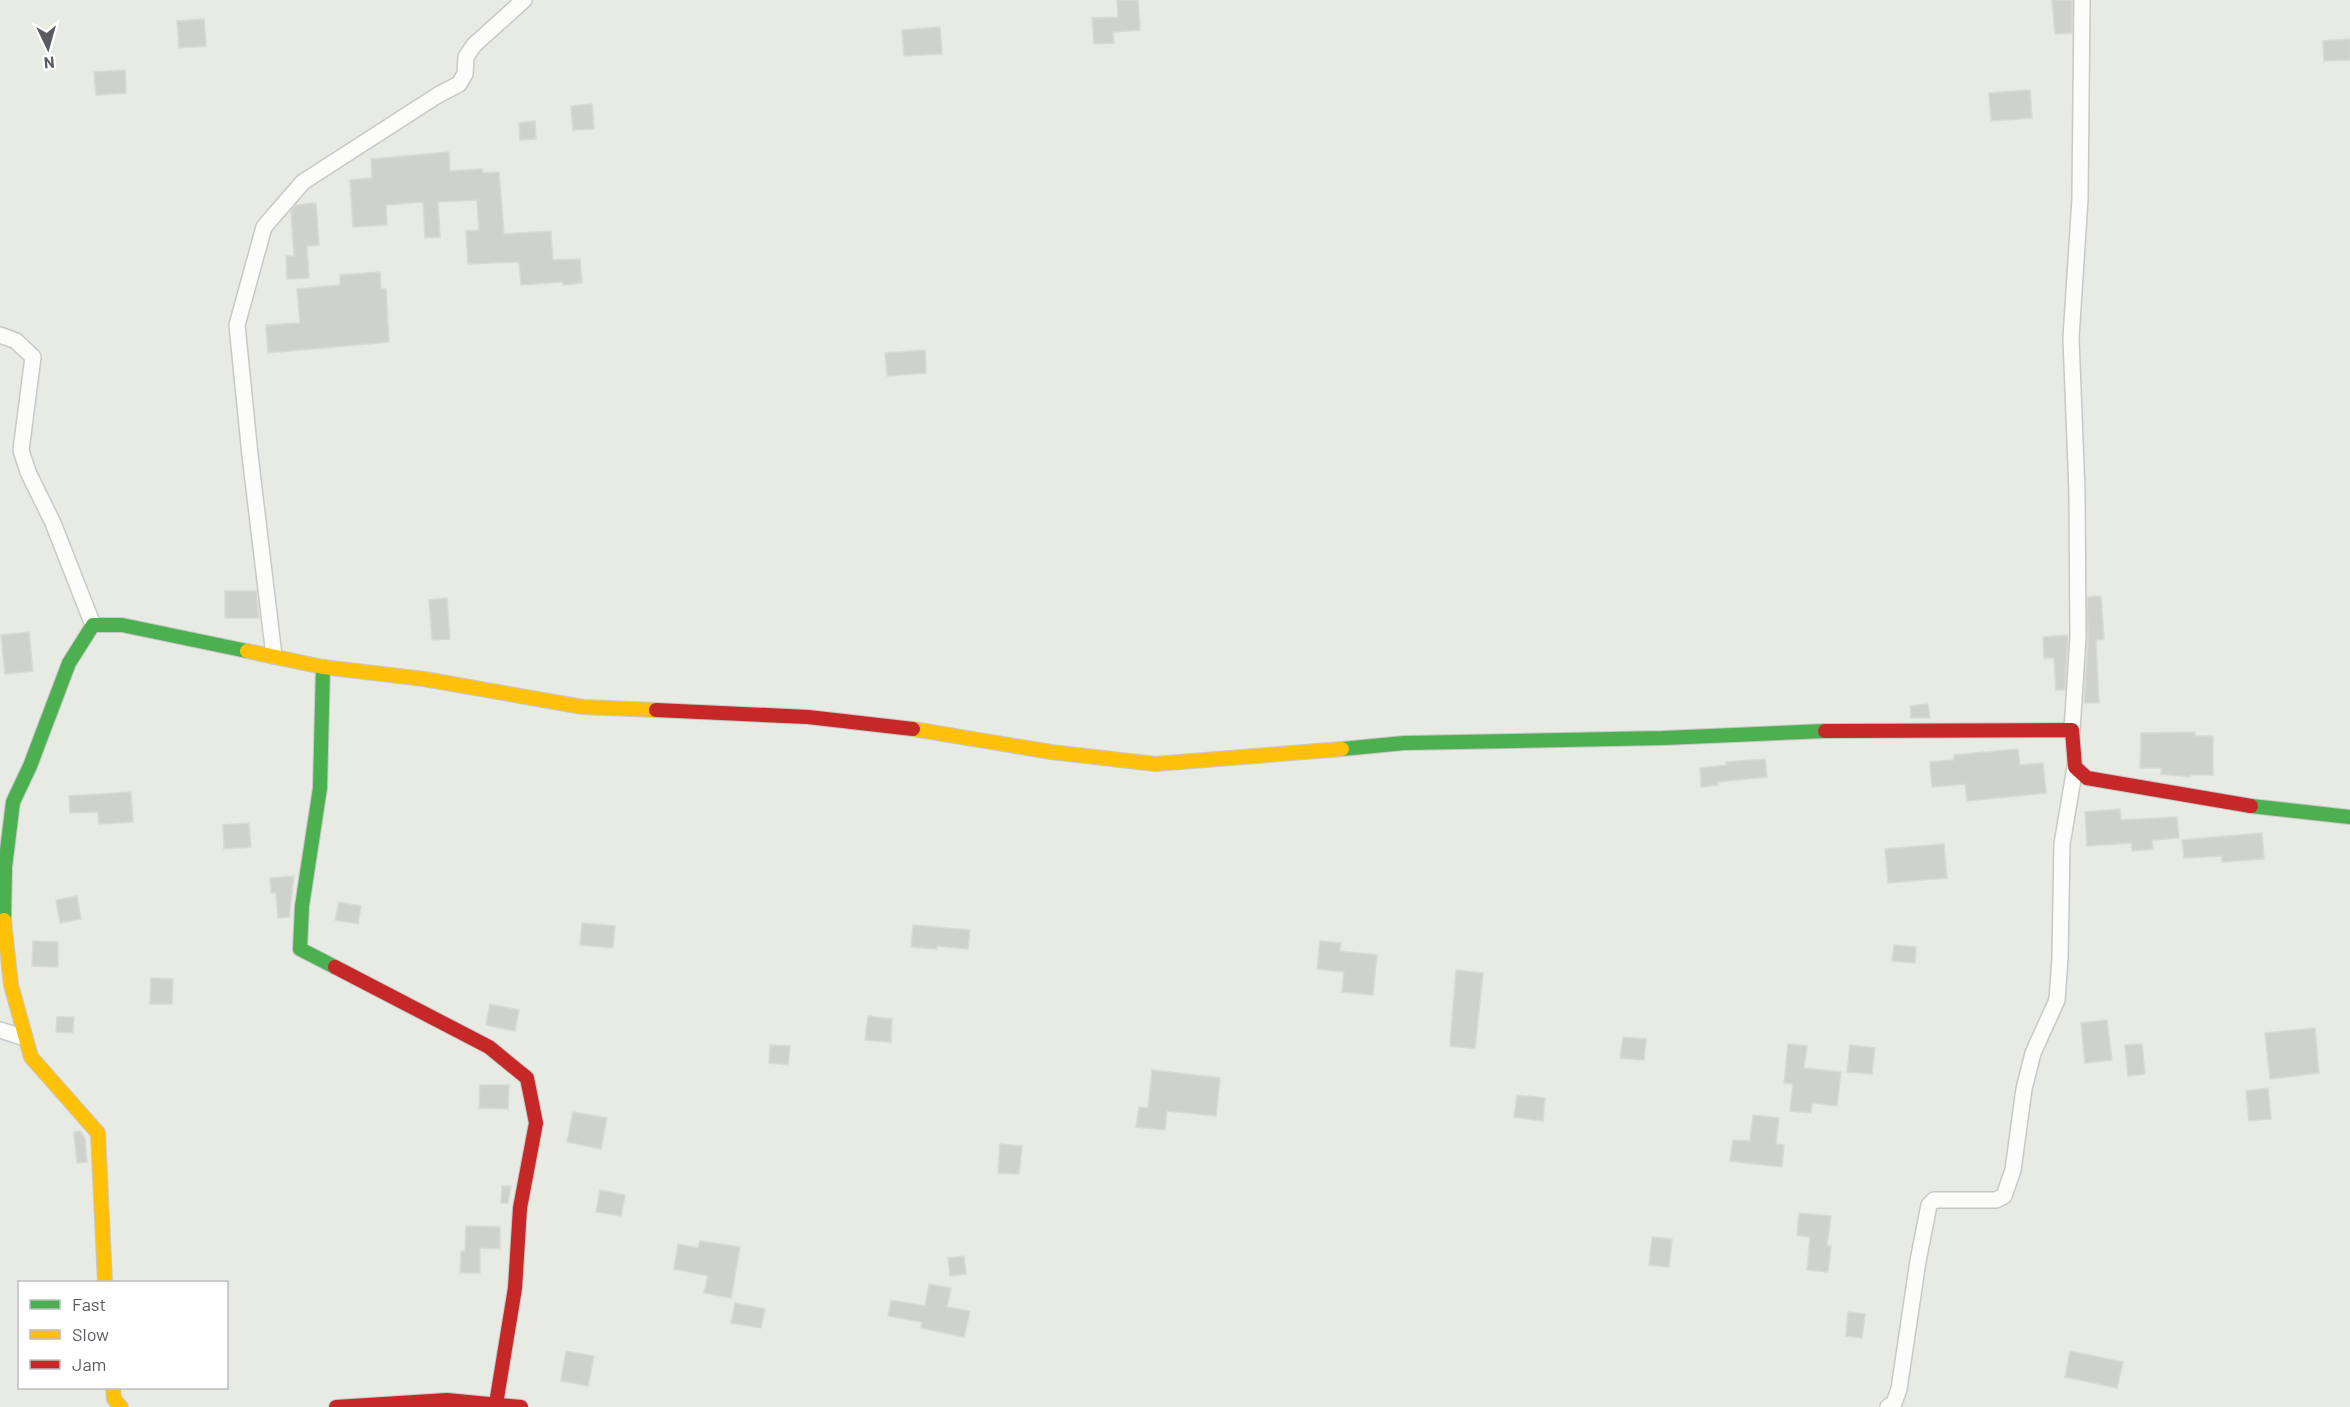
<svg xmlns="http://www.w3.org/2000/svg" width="2350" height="1407" font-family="Barlow,sans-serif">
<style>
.building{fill:#cfd1cd;stroke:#d8dad4;stroke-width:1.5}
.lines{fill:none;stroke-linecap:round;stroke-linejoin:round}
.street-casing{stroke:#c8c8c8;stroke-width:18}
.fast-casing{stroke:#c7c7c7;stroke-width:16}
.slow-casing{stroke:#c7c7c7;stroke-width:16}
.jam-casing{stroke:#c7c7c7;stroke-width:16}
.street{stroke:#fcfcfb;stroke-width:15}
.fast{stroke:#4caf50;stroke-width:14}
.slow{stroke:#ffc107;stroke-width:14}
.jam{stroke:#c62828;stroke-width:14}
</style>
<rect width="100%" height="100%" fill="#e8eae4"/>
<path class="building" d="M1117 0H1138L1140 30 1113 32 1114 43 1094 44 1092 18 1118 17Z
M2052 0H2072V33L2055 34Z
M204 19 206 46 179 48 177 21Z
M940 27 942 54 904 56 902 30Z
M2350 39V60L2324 61 2323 41Z
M125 70 126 93 96 95 94 72Z
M2030 90 2032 118 1991 121 1989 93Z
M592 104 594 129 573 130 571 106Z
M535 121 536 139 520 140 519 123Z
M449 152 450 171 482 169 483 173 499 172 504 234 551 231 553 260 580 259 582 283 563 285V282L521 285 519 262 468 264 466 231 479 230 477 200 438 202 440 237 425 238 423 202 386 205 387 225 353 227 350 180 372 178 371 159Z
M316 203 319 245 307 246 309 278 287 279 286 256H294L291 211 296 205Z
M380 272 381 289H386L389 342 268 353 266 325 300 323 297 289 340 285V275Z
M925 350 926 373 887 376 885 353Z
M225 591H256L259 618H225Z
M2101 596 2104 639 2096 640 2099 703H2084L2088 639 2087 597Z
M447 598 450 639 432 640 429 600Z
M29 632 33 671 5 674 1 635Z
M2068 635 2065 690H2056L2054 658H2044L2043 637Z
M1928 704 1930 718H1911L1910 706Z
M2195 732V736H2213V775H2190V777L2161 774 2162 768H2140L2141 733Z
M2018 749 2020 765 2043 763 2046 793 1967 801 1965 784 1932 787 1930 762 1954 760V755Z
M1765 759 1767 777 1717 782 1718 785 1701 787 1700 768 1726 765V762Z
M131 792 133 822 99 824 98 812 70 813 69 796Z
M2120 809 2121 820 2177 817 2179 838 2152 840 2153 849 2132 851 2131 843 2087 846 2085 812Z
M249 823 251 847 224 849 223 825Z
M2262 833 2264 859 2222 862V856L2184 858 2182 840Z
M1944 844 1947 878 1888 883 1885 849Z
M294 876 289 917 278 918 276 893H271L270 878Z
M77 896 81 919 60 923 56 900Z
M339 902 361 906 358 924 335 920Z
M582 923 615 926 613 948 580 945Z
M913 925 970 930 968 949 937 946V949L911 947Z
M33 941 58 942V967L32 966Z
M1320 941 1341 943 1340 951 1377 955 1373 995 1342 992 1344 972 1317 969Z
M1894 945 1916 947 1915 963 1892 961Z
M1456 970 1483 973 1475 1049 1450 1046Z
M151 978 173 979 172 1004H150Z
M490 1004 519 1010 515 1031 486 1025Z
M868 1016 892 1019 891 1042 865 1040Z
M57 1017H74L73 1033 56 1032Z
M2107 1020 2112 1060 2085 1063 2081 1023Z
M2315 1028 2319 1073 2270 1079 2265 1033Z
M1623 1037 1646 1039 1644 1060 1620 1058Z
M1788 1044 1807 1046 1804 1068 1841 1072 1837 1106 1812 1103 1811 1113 1790 1111 1793 1084 1784 1083Z
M2142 1044 2145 1074 2128 1076 2125 1045Z
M770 1045 790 1046 788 1065 769 1063Z
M1850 1045 1875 1048 1872 1074 1847 1072Z
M1152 1070 1220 1078 1216 1116 1167 1111 1165 1130 1136 1127 1139 1107 1148 1108Z
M480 1085H509L508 1109 479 1108Z
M2268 1088 2271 1119 2249 1121 2246 1091Z
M1517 1095 1545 1098 1543 1121 1514 1117Z
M573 1112 607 1118 601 1149 567 1142Z
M1753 1115 1779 1118 1776 1144 1784 1145 1782 1167 1730 1161 1733 1140 1750 1141Z
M80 1131 85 1138 87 1162 77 1163 74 1132Z
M1000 1144 1022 1146 1019 1174 998 1173Z
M502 1186H511L508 1203H501Z
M600 1190 625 1195 621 1216 596 1212Z
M1799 1213 1831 1216 1827 1246H1831L1828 1272 1807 1270 1810 1237 1797 1235Z
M466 1226 500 1227V1249L480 1248V1273H460L461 1251H465Z
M1652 1237 1672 1239 1669 1267 1649 1265Z
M700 1241 740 1247 731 1298 704 1293 708 1276 674 1269 678 1244 698 1248Z
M964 1256 966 1274 950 1276 948 1258Z
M929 1284 951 1288 947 1307 970 1311 964 1337 921 1328 922 1322 888 1316 891 1300 925 1306Z
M735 1303 765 1309 761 1328 731 1323Z
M1848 1312 1865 1314 1862 1338 1846 1336Z
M566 1351 594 1356 588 1386 561 1381Z
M2070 1351 2123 1362 2117 1388 2065 1377Z"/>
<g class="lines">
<g class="street-casing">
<path id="street" d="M0 335 16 341 33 357 21 450 28 472 53 523 93 625
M274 656 250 455 237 325 264 227 303 182 438 95 459 84 465 74 466 57 474 45 524 0
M2072 730 2078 638 2077 492 2071 338 2080 199 2082 0
M0 1030 25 1038
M1888 1407 1894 1403 1899 1389 1918 1261 1929 1205 1934 1200H1996L2004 1196 2013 1170 2024 1089 2033 1053 2057 1000 2060 958 2062 844 2075 767"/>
</g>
<g class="fast-casing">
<path id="fast" d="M323 667 320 788 302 906 300 949 335 967
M1342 749 1404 743 1663 738 1825 731
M2251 806 2350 817
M4 920 5 867 13 802 30 766 69 663 93 625H122L247 651"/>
</g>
<g class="slow-casing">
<path id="slow" d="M247 651 323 667 424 679 583 707 656 710
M913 729 1051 752 1155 764 1342 749
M4 920 11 985 31 1057 98 1133 105 1282
M113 1388 114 1399 121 1407"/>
</g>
<g class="jam-casing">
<path id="jam" d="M656 710 808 717 913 729
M1825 731 2072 730 2075 767 2087 778 2251 806
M335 967 489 1047 527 1078 536 1123 520 1208 515 1288 496 1404
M336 1407 447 1400 521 1407"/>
</g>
<use href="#street" class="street"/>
<use href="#fast" class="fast"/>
<use href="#slow" class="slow"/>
<use href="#jam" class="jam"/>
</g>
<rect x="18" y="1281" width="210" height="108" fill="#ffffff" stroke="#bdbdc0" stroke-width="1.5"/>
<rect x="30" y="1300" width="30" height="9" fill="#4caf50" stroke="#bdbdc0" stroke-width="1.5"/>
<text x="72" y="1311" font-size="18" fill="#5b5a62">Fast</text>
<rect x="30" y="1330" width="30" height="9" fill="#ffc107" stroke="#bdbdc0" stroke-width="1.5"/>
<text x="72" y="1341" font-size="18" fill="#5b5a62">Slow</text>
<rect x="30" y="1360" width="30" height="9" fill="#c62828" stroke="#bdbdc0" stroke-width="1.5"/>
<text x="72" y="1371" font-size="18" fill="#5b5a62">Jam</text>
<g transform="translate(48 48) rotate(175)" stroke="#ffffff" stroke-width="4.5" paint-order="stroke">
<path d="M0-4.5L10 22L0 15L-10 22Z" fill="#5b5a62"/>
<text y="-9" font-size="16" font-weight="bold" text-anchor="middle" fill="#5b5a62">N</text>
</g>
</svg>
